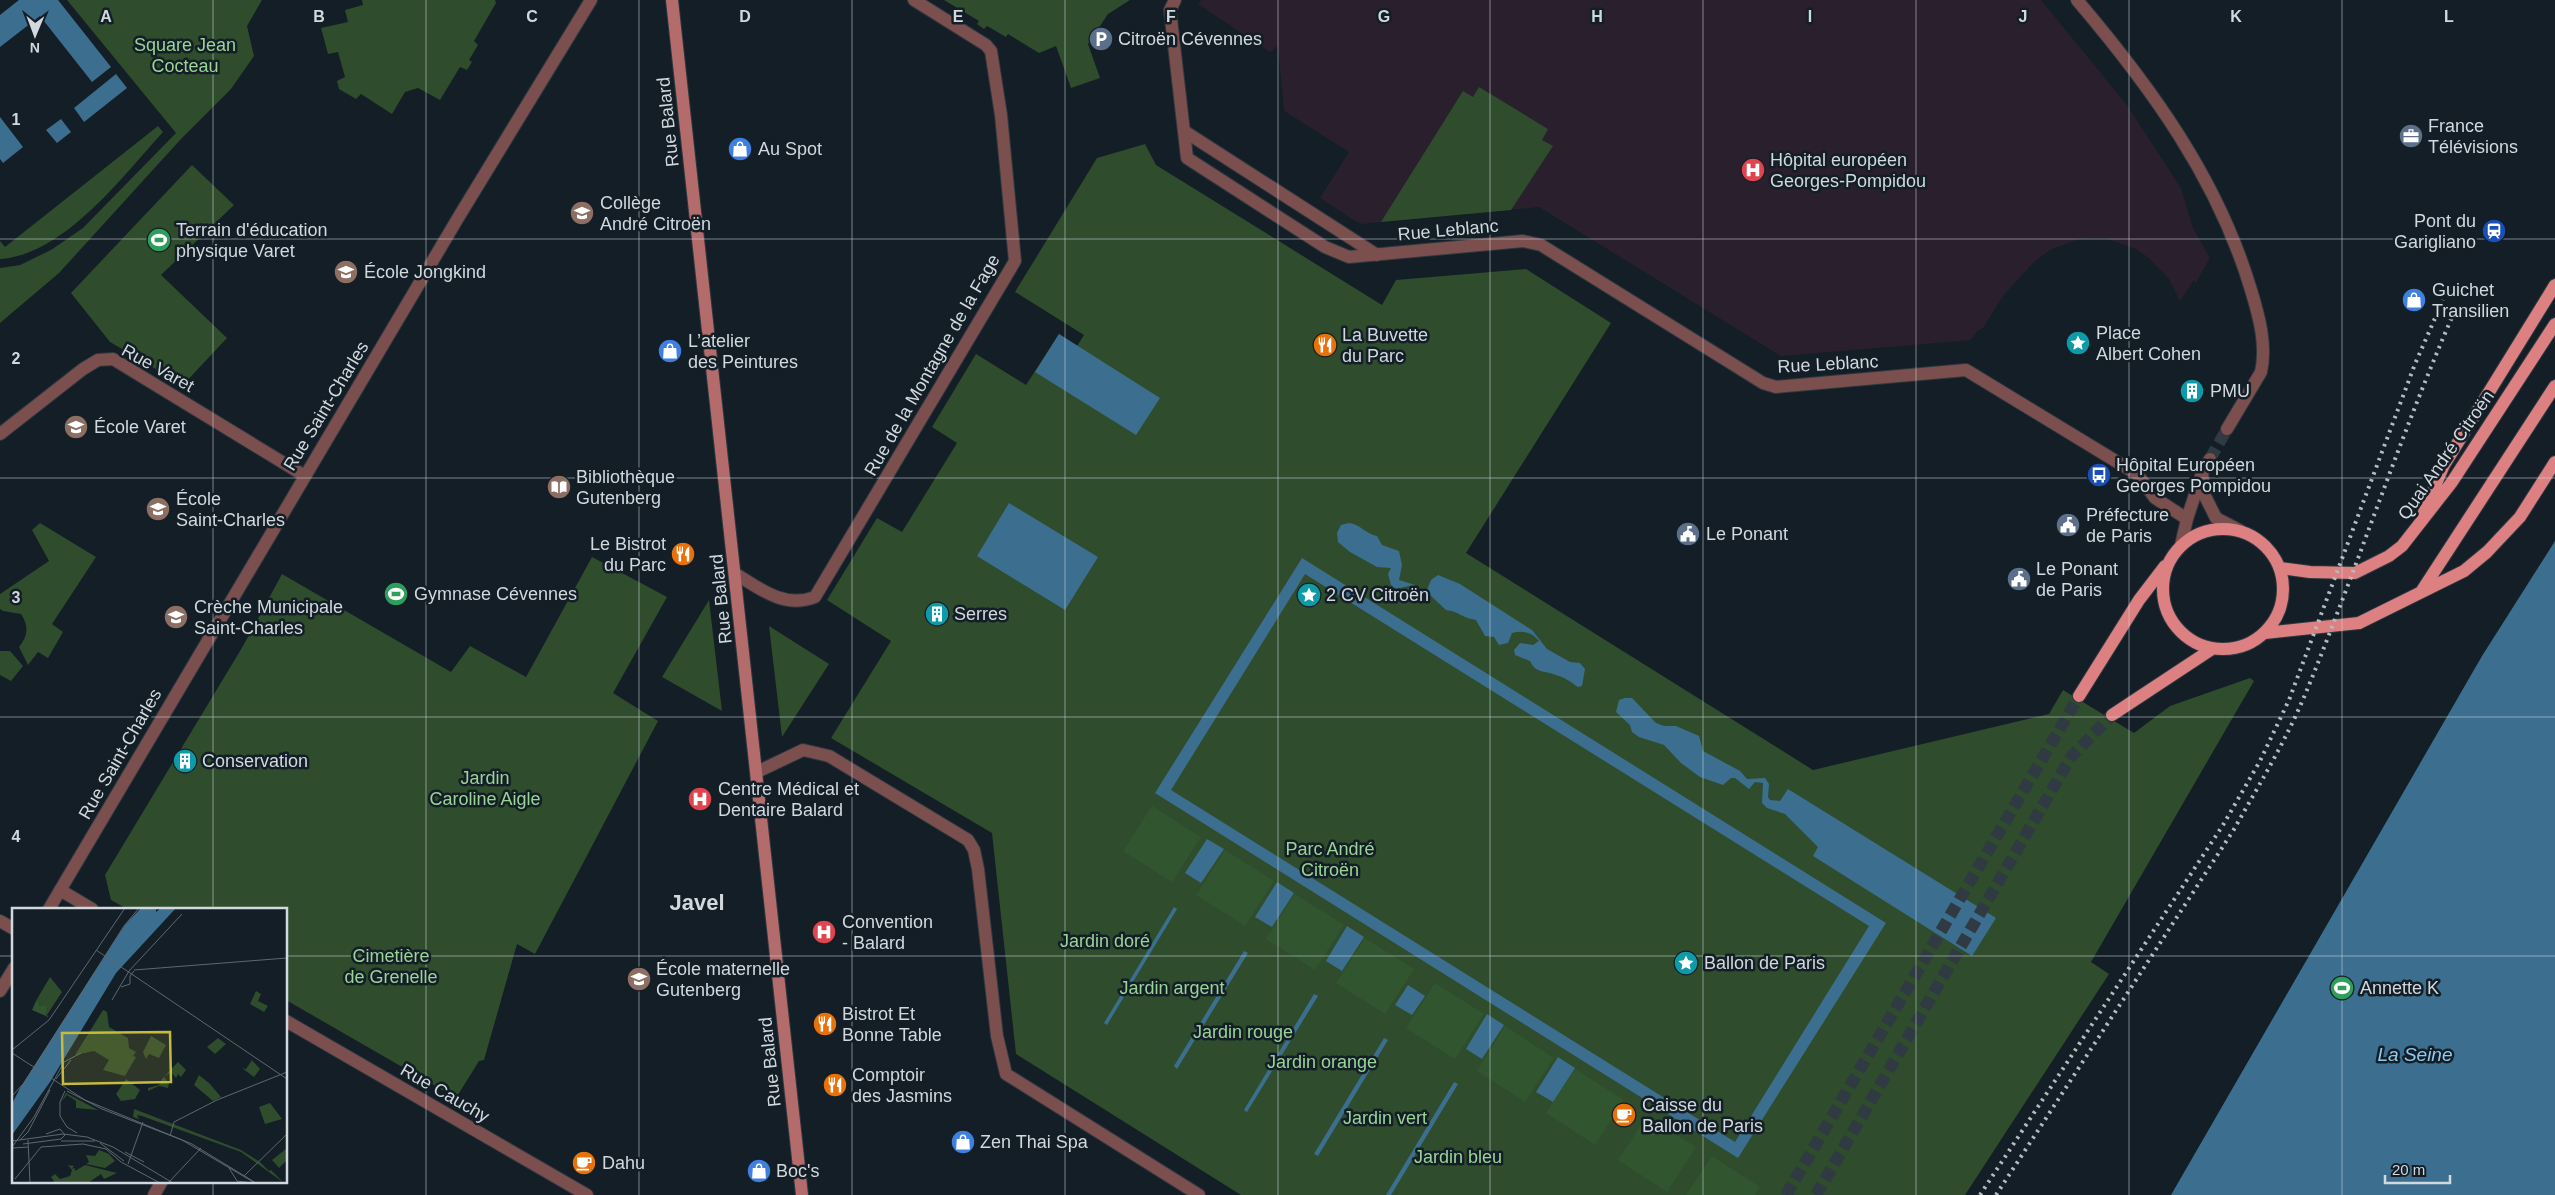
<svg xmlns="http://www.w3.org/2000/svg" width="2555" height="1195" font-family="Helvetica,sans-serif">
<style>
.medical{fill:#2a1f2d}
.green{fill:#2f4c2d}
.forest{fill:#31562f}
.water{fill:#3c6f8f;fill-rule:evenodd}
.lines{fill:none;stroke-linecap:round;stroke-linejoin:round}
.street-tunnel{stroke:#303a42;stroke-width:12;stroke-dasharray:12 6;stroke-linecap:butt}
.primary-tunnel{stroke:#303a42;stroke-width:12;stroke-dasharray:12 6;stroke-linecap:butt}
.street-casing{stroke:#2e3840;stroke-width:14}
.secondary-casing{stroke:#2e3840;stroke-width:14}
.primary-casing{stroke:#2e3840;stroke-width:14}
.street{stroke:#7c4f4f;stroke-width:12}
.secondary{stroke:#b36b6b;stroke-width:12}
.primary{stroke:#dd8081;stroke-width:12}
.rail{stroke:#b4bcc2;stroke-width:4;stroke-dasharray:2.5 5;stroke-linecap:butt}
.grid{fill:none;stroke:#d1d8de;stroke-width:1;stroke-opacity:0.55}
.labels{text-anchor:middle;dominant-baseline:central;stroke-width:5;stroke-linejoin:round;paint-order:stroke}
.poi-label{font-size:18px;fill:#d1d8de;stroke:#131e26;text-anchor:start}
.park-label{font-size:18px;fill:#9ad495;stroke:#131e26}
.street-label{font-size:18px;fill:#d1d8de;stroke:#131e26}
.water-label{font-size:19px;font-style:italic;fill:#8ecbf3;stroke:#131e26}
.district-label{font-size:22px;font-weight:bold;fill:#d1d8de;stroke:#131e26}
.inset-road{fill:none;stroke:#5f6870;stroke-width:1}
.view{fill:#c7bb3c;fill-opacity:0.15;stroke:#c7bb3c;stroke-width:2.5}
.inset-edge{fill:none;stroke:#d1d8de;stroke-width:2.5}
.grid-label{font-size:16px;text-anchor:middle;font-weight:bold;fill:#d1d8de;stroke:#131e26;stroke-width:5;stroke-linejoin:round;paint-order:stroke}
</style>
<rect width="100%" height="100%" fill="#131e26"/>
<path class="medical" d="M1201 0H2041L2127 105 2181 188 2193 228 2210 258 2196 283 2194 280 2180 301 2169 279 2149 258 2136 249 2105 238 2079 239 2050 250 2034 262 2003 296 1983 328 1977 331 1971 340 1781 356 1539 207 1361 224 1352 219 1320 198 1349 152 1284 111 1278 46 1270 52 1198 4Z"/>
<path class="green" d="M67 0H262L247 26 254 56 231 89 181 139 59 273 0 323V268L20 265 51 250 83 228 176 133Z
M362 0H495L496 3 474 41 478 45 469 60 472 62 467 70 460 67 440 100 418 88 405 92 392 114 361 94 356 99 339 89 337 81 345 77 338 52 328 54 321 28 348 22 345 10 363 5Z
M944 0H1130L1108 14 1088 44 1100 78 1071 88 1056 46 1039 53 1008 34 1006 37 987 26 984 29 977 24 979 21Z
M1479 87 1548 129 1542 140 1553 146 1511 210 1381 222 1463 91 1473 97Z
M158 126 163 132C122 177 64 255 0 259V241L5 247Z
M1145 144 1156 165 1382 305 1396 280 1526 269 1611 323 1466 553 1813 770 2049 714 2063 690 2134 733 2170 706 2250 678 2254 681 2091 962 2109 974 1965 1195H1241L1016 1054 992 833 831 738 891 641 827 600 877 518 902 532 957 443 932 427 976 354 1026 385 1059 334 1077 346 1084 335 1015 292 1097 158Z
M192 165 234 205 161 275 227 338 183 385 110 342 71 293Z
M40 523 96 557 52 624 63 632 48 658 38 652 28 665 19 647C28 636 29 626 21 614L3 611 0 609V594L49 561 32 530Z
M592 557 667 597 613 693 658 721 535 954 517 944 484 1060 479 1061 456 1098 286 1000V909H127L111 900 105 875 243 646 282 574 451 672 470 646 526 677Z
M709 600 722 711 662 677Z
M769 626 829 664 782 737Z
M0 651H10L23 666 11 681 0 675Z"/>
<path class="forest" d="M1152 806 1201 837 1172 882 1123 851Z
M1225 850 1274 881 1245 926 1196 895Z
M1295 894 1344 925 1315 970 1266 939Z
M1365 938 1414 969 1385 1014 1336 983Z
M1435 983 1484 1014 1455 1059 1406 1028Z
M1505 1026 1554 1058 1525 1102 1477 1071Z
M1575 1069 1624 1100 1595 1145 1546 1113Z
M1647 1116 1696 1147 1667 1192 1618 1160Z
M1712 1156 1760 1187 1755 1195H1686Z"/>
<path class="water" d="M19 0H58L111 67 92 82 40 16 0 47V15Z
M116 74 127 88 84 122 74 108Z
M0 117 23 147 3 163 0 159Z
M61 119 71 132 57 143 46 130Z
M1059 334 1160 398 1136 435 1035 372Z
M1009 503 1098 557 1065 610 977 556Z
M1349 523C1360 524 1366 534 1377 536L1382 545 1399 551 1402 565 1399 580 1415 585 1416 590H1427L1431 580 1438 575 1460 584 1532 630 1547 649 1570 662 1580 663 1585 669 1582 686 1578 687C1571 682 1564 677 1556 675 1544 670 1536 674 1530 661L1515 655 1514 650 1520 643 1533 645 1539 641C1532 632 1523 630 1512 633L1508 643 1499 645 1494 637 1485 636 1476 620C1462 618 1458 611 1446 610L1430 595 1414 599 1412 588 1409 586 1396 589 1391 585 1388 574 1391 568 1377 567 1350 552 1338 542 1337 533 1341 525Z
M2555 541V1195H2171L2482 656Z
M1302 558 1886 923 1738 1158 1155 793ZM1305 574 1869 926 1735 1142 1171 790Z
M1625 698H1632L1656 723 1664 726H1676L1699 736 1703 751 1740 771 1747 779 1765 778 1769 784 1768 797 1770 800 1780 801 1788 789 1996 918 1972 956 1813 856 1818 847 1785 814 1767 808 1762 803 1763 783 1755 782 1749 789 1735 778H1731L1723 785 1700 777 1681 763 1664 745 1639 737 1632 732 1630 725 1616 712 1619 700Z
M1207 839 1224 849 1201 883 1185 873Z
M1277 882 1294 893 1272 927 1255 917Z
M1174 907 1177 909 1107 1025 1104 1023Z
M1347 926 1364 937 1342 971 1326 961Z
M1244 951 1248 953 1177 1069 1174 1066Z
M1408 985 1425 996 1412 1015 1395 1005Z
M1314 994 1318 996 1247 1112 1244 1110Z
M1487 1014 1504 1025 1482 1059 1466 1049Z
M1384 1038 1388 1040 1318 1156 1314 1154Z
M1558 1057 1575 1068 1553 1102 1536 1092Z
M1454 1082 1458 1084 1391 1195H1386Z"/>
<g class="lines">
<path class="street-tunnel" d="M2210 459 2227 429"/>
<path class="primary-tunnel" d="M1786 1195 2079 696
M1816 1195 2071 757 2112 715"/>
<g class="street-casing">
<path id="street" d="M1175 0 1170 10 1187 158 1325 247 1349 257 1523 241 1541 245 1763 383 1776 387 1966 370 2137 474 2155 498 2187 519 2181 545
M2077 0C2151 87 2218 179 2251 290 2259 316 2267 345 2261 372L2227 429
M1184 131 1377 255
M0 434 83 369 98 360 113 359 305 476
M2202 473 2205 496 2216 518 2241 531
M2187 519 2202 473 2210 459
M736 574C760 589 785 609 815 597L1015 261 1001 115 991 51 986 45 914 0
M757 772 803 750 829 756 968 840 974 850 978 869 997 1036 1006 1074 1199 1195
M60 890 92 909
M49 909 458 218 591 0
M0 921 14 929
M0 991 14 968
M286 1021 587 1195
M154 1195 162 1181"/>
</g>
<g class="secondary-casing">
<path id="secondary" d="M672 0 802 1195"/>
</g>
<g class="primary-casing">
<path id="primary" d="M2424 512 2444 465 2555 285
M2163 589a60 60 0 1 1 120 0a60 60 0 1 1-120 0Z
M2280 568 2310 572 2355 573 2389 556 2402 546 2452 482 2555 324
M2421 592 2555 386
M2265 633 2359 623 2464 571 2487 552 2520 517 2555 462
M2079 696 2139 600 2165 566
M2112 715 2212 649"/>
</g>
<use href="#street" class="street"/>
<use href="#secondary" class="secondary"/>
<use href="#primary" class="primary"/>
<path class="rail" d="M1980 1195 2223 825 2260 761 2289 700 2415 364 2443 300
M1996 1195 2233 831C2259 785 2287 739 2307 690 2359 563 2401 433 2456 308"/>
</g>
<path class="grid" d="M213 0V909M426 0V1195M639 0V1195M852 0V1195M1065 0V1195M1278 0V1195M1490 0V1195M1703 0V1195M1916 0V1195M2129 0V1195M2342 0V1195M0 239H2555M0 478H2555M0 717H2555M0 956H14M286 956H2555M213 1181V1195"/>
<defs>
<g id="parking-disc" transform="scale(1.25)"><circle r="9.5" fill="#5c6f8a" stroke="#131e26"/><path d="M-3.5-5.5H1a3.5 3.5 0 0 1 0 7H-1V5.5H-3.5ZM-1-3.4V-.6H.8a1.4 1.4 0 0 0 0-2.8Z" fill="#fff"/></g>
<g id="office-disc" transform="scale(1.25)"><circle r="9.5" fill="#5c6f8a" stroke="#131e26"/><path d="M-6-3h4V-5.5h4V-3h4V5H-6ZM-1-4.5V-3h2v-1.5ZM-6 0V1H6V0Z" fill="#fff"/></g>
<g id="shop-disc" transform="scale(1.25)"><circle r="9.5" fill="#3f7fe0" stroke="#131e26"/><path d="M-5-2.5h2.3a2.7 3.5 0 0 1 5.4 0H5L5.5 6h-11ZM-1.5-2.5h3a1.5 2.3 0 0 0-3 0Z" fill="#fff"/></g>
<g id="hospital-disc" transform="scale(1.25)"><circle r="9.5" fill="#e0444e" stroke="#131e26"/><path d="M-5-5h3v3.5h4V-5h3V5h-3V1.5h-4V5h-3Z" fill="#fff"/></g>
<g id="school-disc" transform="scale(1.25)"><circle r="9.5" fill="#8d6e63" stroke="#131e26"/><path d="M0-5L7-2L0 1L-7-2ZM-4 1L0 2.5L4 1V4Q0 6-4 4Z" fill="#fff"/></g>
<g id="station-disc" transform="scale(1.25)"><circle r="9.5" fill="#1a4fb4" stroke="#131e26"/><path d="M-3-6H3Q5-6 5-4V2Q5 4 3 4L4.5 6H3L1.5 4h-3L-3 6H-4.5L-3 4Q-5 4-5 2V-4Q-5-6-3-6ZM-3.5-4v3h7v-3ZM-3.5 1v1.5H-2V1ZM2 1v1.5H3.5V1Z" fill="#fff"/></g>
<g id="stadium-disc" transform="scale(1.25)"><circle r="9.5" fill="#2e9e5b" stroke="#131e26"/><path d="M0-5a6.5 5 0 1 0 0 10a6.5 5 0 1 0 0-10ZM-3.5-1.8h7v3.6h-7Z" fill="#fff"/></g>
<g id="sight-disc" transform="scale(1.25)"><circle r="9.5" fill="#0f9aa8" stroke="#131e26"/><path d="M0-6L1.8-2.2L6-1.7L2.9 1.2L3.7 5.4L0 3.3L-3.7 5.4L-2.9 1.2L-6-1.7L-1.8-2.2Z" fill="#fff"/></g>
<g id="restaurant-disc" transform="scale(1.25)"><circle r="9.5" fill="#e8710a" stroke="#131e26"/><path d="M-5-6h1v4h1v-4h1v4h1v-4h1v5L-1.5 .5V6h-2V.5L-5-1ZM5-6V6H3V1.5H1.5Q1.5-4 5-6Z" fill="#fff"/></g>
<g id="building-disc" transform="scale(1.25)"><circle r="9.5" fill="#0f9aa8" stroke="#131e26"/><path d="M-4-6H4V6H1V3H-1V6H-4ZM-2.5-4.3h1.7v1.8h-1.7ZM.8-4.3h1.7v1.8H.8ZM-2.5-1h1.7V.8h-1.7ZM.8-1h1.7V.8H.8Z" fill="#fff"/></g>
<g id="bus-disc" transform="scale(1.25)"><circle r="9.5" fill="#1a4fb4" stroke="#131e26"/><path d="M-5-6H5V4H4V6H2V4H-2V6H-4V4H-5ZM-3.5-4V0h7V-4ZM-3.5 1.2v1.5H-2V1.2ZM2 1.2v1.5H3.5V1.2Z" fill="#fff"/></g>
<g id="library-disc" transform="scale(1.25)"><circle r="9.5" fill="#8d6e63" stroke="#131e26"/><path d="M-6-4Q-3-5.5-.7-3.5V5Q-3 3-6 4ZM6-4Q3-5.5 .7-3.5V5Q3 3 6 4Z" fill="#fff"/></g>
<g id="civic-disc" transform="scale(1.25)"><circle r="9.5" fill="#5c6f8a" stroke="#131e26"/><path d="M-.6-6.5H3V-4.5H.6V-3L4-1V1h2V6H-6V1h2V-1L-.6-3ZM-1.2 2.5V6h2.4V2.5Z" fill="#fff"/></g>
<g id="cafe-disc" transform="scale(1.25)"><circle r="9.5" fill="#e8710a" stroke="#131e26"/><path d="M-5.5-4.5H6V0H3Q3 3.5 0 3.5H-2.5Q-5.5 3.5-5.5 0ZM3-3.2v2h1.7v-2ZM-6 4.5H4V6H-6Z" fill="#fff"/></g>
</defs>
<g fill-rule="evenodd">
<use href="#parking-disc" x="1101" y="39"/>
<use href="#office-disc" x="2411" y="136"/>
<use href="#shop-disc" x="740" y="149"/>
<use href="#hospital-disc" x="1753" y="170"/>
<use href="#school-disc" x="582" y="213"/>
<use href="#station-disc" x="2494" y="231"/>
<use href="#stadium-disc" x="159" y="240"/>
<use href="#school-disc" x="346" y="272"/>
<use href="#shop-disc" x="2414" y="300"/>
<use href="#sight-disc" x="2078" y="343"/>
<use href="#restaurant-disc" x="1325" y="345"/>
<use href="#shop-disc" x="670" y="351"/>
<use href="#building-disc" x="2192" y="391"/>
<use href="#school-disc" x="76" y="427"/>
<use href="#bus-disc" x="2099" y="475"/>
<use href="#library-disc" x="559" y="487"/>
<use href="#school-disc" x="158" y="509"/>
<use href="#civic-disc" x="2068" y="525"/>
<use href="#civic-disc" x="1688" y="534"/>
<use href="#restaurant-disc" x="683" y="554"/>
<use href="#civic-disc" x="2019" y="579"/>
<use href="#stadium-disc" x="396" y="594"/>
<use href="#sight-disc" x="1309" y="595"/>
<use href="#building-disc" x="937" y="614"/>
<use href="#school-disc" x="176" y="617"/>
<use href="#building-disc" x="185" y="761"/>
<use href="#hospital-disc" x="700" y="799"/>
<use href="#hospital-disc" x="824" y="932"/>
<use href="#sight-disc" x="1686" y="963"/>
<use href="#school-disc" x="639" y="979"/>
<use href="#stadium-disc" x="2342" y="988"/>
<use href="#restaurant-disc" x="825" y="1024"/>
<use href="#restaurant-disc" x="835" y="1085"/>
<use href="#cafe-disc" x="1624" y="1115"/>
<use href="#shop-disc" x="963" y="1142"/>
<use href="#cafe-disc" x="584" y="1163"/>
<use href="#shop-disc" x="759" y="1171"/>
</g>
<g class="labels">
<g class="poi-label">
<text x="1118" y="39">Citroën Cévennes</text>
<text x="2428" y="126">France<tspan x="2428" dy="21">Télévisions</tspan></text>
<text x="758" y="149">Au Spot</text>
<text x="1770" y="160">Hôpital européen<tspan x="1770" dy="21">Georges-Pompidou</tspan></text>
<text x="600" y="203">Collège<tspan x="600" dy="21">André Citroën</tspan></text>
<text x="2476" y="221" text-anchor="end">Pont du<tspan x="2476" dy="21">Garigliano</tspan></text>
<text x="176" y="230">Terrain d'éducation<tspan x="176" dy="21">physique Varet</tspan></text>
<text x="364" y="272">École Jongkind</text>
<text x="2432" y="290">Guichet<tspan x="2432" dy="21">Transilien</tspan></text>
<text x="2096" y="333">Place<tspan x="2096" dy="21">Albert Cohen</tspan></text>
<text x="1342" y="335">La Buvette<tspan x="1342" dy="21">du Parc</tspan></text>
<text x="688" y="341">L’atelier<tspan x="688" dy="21">des Peintures</tspan></text>
<text x="2210" y="391">PMU</text>
<text x="94" y="427">École Varet</text>
<text x="2116" y="465">Hôpital Européen<tspan x="2116" dy="21">Georges Pompidou</tspan></text>
<text x="576" y="477">Bibliothèque<tspan x="576" dy="21">Gutenberg</tspan></text>
<text x="176" y="499">École<tspan x="176" dy="21">Saint-Charles</tspan></text>
<text x="2086" y="515">Préfecture<tspan x="2086" dy="21">de Paris</tspan></text>
<text x="1706" y="534">Le Ponant</text>
<text x="666" y="544" text-anchor="end">Le Bistrot<tspan x="666" dy="21">du Parc</tspan></text>
<text x="2036" y="569">Le Ponant<tspan x="2036" dy="21">de Paris</tspan></text>
<text x="414" y="594">Gymnase Cévennes</text>
<text x="1326" y="595">2 CV Citroën</text>
<text x="194" y="607">Crèche Municipale<tspan x="194" dy="21">Saint-Charles</tspan></text>
<text x="954" y="614">Serres</text>
<text x="202" y="761">Conservation</text>
<text x="718" y="789">Centre Médical et<tspan x="718" dy="21">Dentaire Balard</tspan></text>
<text x="842" y="922">Convention<tspan x="842" dy="21">- Balard</tspan></text>
<text x="1704" y="963">Ballon de Paris</text>
<text x="656" y="969">École maternelle<tspan x="656" dy="21">Gutenberg</tspan></text>
<text x="2360" y="988">Annette K</text>
<text x="842" y="1014">Bistrot Et<tspan x="842" dy="21">Bonne Table</tspan></text>
<text x="852" y="1075">Comptoir<tspan x="852" dy="21">des Jasmins</tspan></text>
<text x="1642" y="1105">Caisse du<tspan x="1642" dy="21">Ballon de Paris</tspan></text>
<text x="980" y="1142">Zen Thai Spa</text>
<text x="602" y="1163">Dahu</text>
<text x="776" y="1171">Boc's</text>
</g>
<g class="park-label">
<text x="185" y="45">Square Jean<tspan x="185" dy="21">Cocteau</tspan></text>
<text x="485" y="778">Jardin<tspan x="485" dy="21">Caroline Aigle</tspan></text>
<text x="1330" y="849">Parc André<tspan x="1330" dy="21">Citroën</tspan></text>
<text x="1105" y="941">Jardin doré</text>
<text x="391" y="956">Cimetière<tspan x="391" dy="21">de Grenelle</tspan></text>
<text x="1172" y="988">Jardin argent</text>
<text x="1243" y="1032">Jardin rouge</text>
<text x="1322" y="1062">Jardin orange</text>
<text x="1385" y="1118">Jardin vert</text>
<text x="1458" y="1157">Jardin bleu</text>
</g>
<g class="street-label">
<text transform="translate(668 122) rotate(-96)">Rue Balard</text>
<text transform="translate(1448 230) rotate(-5)">Rue Leblanc</text>
<text transform="translate(1828 364) rotate(-3)">Rue Leblanc</text>
<text transform="translate(932 365) rotate(-60)">Rue de la Montagne de la Fage</text>
<text transform="translate(158 368) rotate(29)">Rue Varet</text>
<text transform="translate(326 406) rotate(-59)">Rue Saint-Charles</text>
<text transform="translate(2446 455) rotate(-55)">Quai André Citroën</text>
<text transform="translate(721 599) rotate(-96)">Rue Balard</text>
<text transform="translate(120 754) rotate(-60)">Rue Saint-Charles</text>
<text transform="translate(770 1062) rotate(-96)">Rue Balard</text>
<text transform="translate(445 1093) rotate(30)">Rue Cauchy</text>
</g>
<g class="water-label">
<text x="2415" y="1054">La Seine</text>
</g>
<g class="district-label">
<text x="697" y="902">Javel</text>
</g>
</g>
<g transform="translate(12 908)">
<rect width="275" height="275" fill="#131e26"/>
<path d="M38 69 50 84 35 107 37 110 34 108 36 98H28L25 91ZM244 83 249 86 246 93 256 98 252 104 238 96ZM91 102 95 104 97 119 116 130 117 140 124 144 121 148 124 149 113 168 91 162 97 152 82 143 63 147ZM139 128 154 137 147 150 137 146 134 151 131 144ZM206 130 214 136 203 146 195 139ZM240 152 248 161 242 169 230 160 234 161ZM166 154 174 162 169 169 166 166 164 170 159 164 152 169 157 175 156 180 147 178 136 183V180L147 177 150 171ZM187 167 198 176 209 189 201 193 182 177ZM114 171 128 182 123 191 109 193 104 186ZM54 185 86 202 64 200V193L55 187 49 194ZM258 195 270 211 253 216 247 199ZM122 201 229 242 248 254 257 263 259 262 272 275 229 244 130 208 125 207 127 211 121 209ZM275 240V252L267 260 260 252ZM87 242 97 246 103 253 93 260 74 256 77 254 74 247 83 248ZM56 257 62 258 60 261 63 260V263L73 257 105 265 92 271 89 266 76 275H40L42 273 39 269 43 266 48 271 58 268 60 262Z" fill="#2f4c2d"/>
<path d="M25 91 28 98H36L34 108 20 102Z" fill="#31562f"/>
<path d="M129 0H144V4L149 0H164L104 65 38 174 0 227V196L8 180 113 17Z" fill="#3c6f8f"/>
<path class="inset-road" d="M84 42 275 171M122 62 275 50M109 79 118 76V68L122 63M100 92 117 63 170 6M0 142 37 112 113 0M0 145 73 192 180 236 244 275M44 171 59 152M53 183 48 194V208L55 219 65 225M55 183 90 201 170 232 243 275M0 188 12 175 112 18 127 0M158 228 162 214 205 192 275 164M8 232 16 224 38 182M16 232 18 275M0 233 51 226 75 229 101 239 161 275M49 233H83M88 235 112 253M11 236 49 231 53 227 48 221 34 226M0 239 22 209 52 154 69 145M1 240 16 239M113 244 132 254M116 256 131 214M217 260 225 273M232 268 275 226M3 271 29 239 71 236 94 241 109 254 148 275M225 273 240 275M157 274 189 240"/>
<path class="view" d="M158 124 159 174 51 176 50 125Z"/>
<rect width="275" height="275" class="inset-edge"/>
</g>
<g class="grid-label">
<text x="106" y="22">A</text>
<text x="319" y="22">B</text>
<text x="532" y="22">C</text>
<text x="745" y="22">D</text>
<text x="958" y="22">E</text>
<text x="1171" y="22">F</text>
<text x="1384" y="22">G</text>
<text x="1597" y="22">H</text>
<text x="1810" y="22">I</text>
<text x="2023" y="22">J</text>
<text x="2236" y="22">K</text>
<text x="2449" y="22">L</text>
<text x="16" y="125">1</text>
<text x="16" y="364">2</text>
<text x="16" y="603">3</text>
<text x="16" y="842">4</text>
</g>
<g transform="translate(35 35) rotate(181)" stroke="#131e26" stroke-width="4" paint-order="stroke">
<path d="M0-4L9 19L0 12L-9 19Z" fill="#d1d8de"/>
<text y="-8" font-size="14" font-weight="bold" text-anchor="middle" fill="#d1d8de">N</text>
</g>
<path d="M2385 1175v8h65v-8" fill="none" stroke="#d1d8de" stroke-width="2.5"/>
<text x="2392" y="1175" font-size="15" fill="#d1d8de" stroke="#131e26" stroke-width="4" paint-order="stroke">20 m</text>
</svg>
